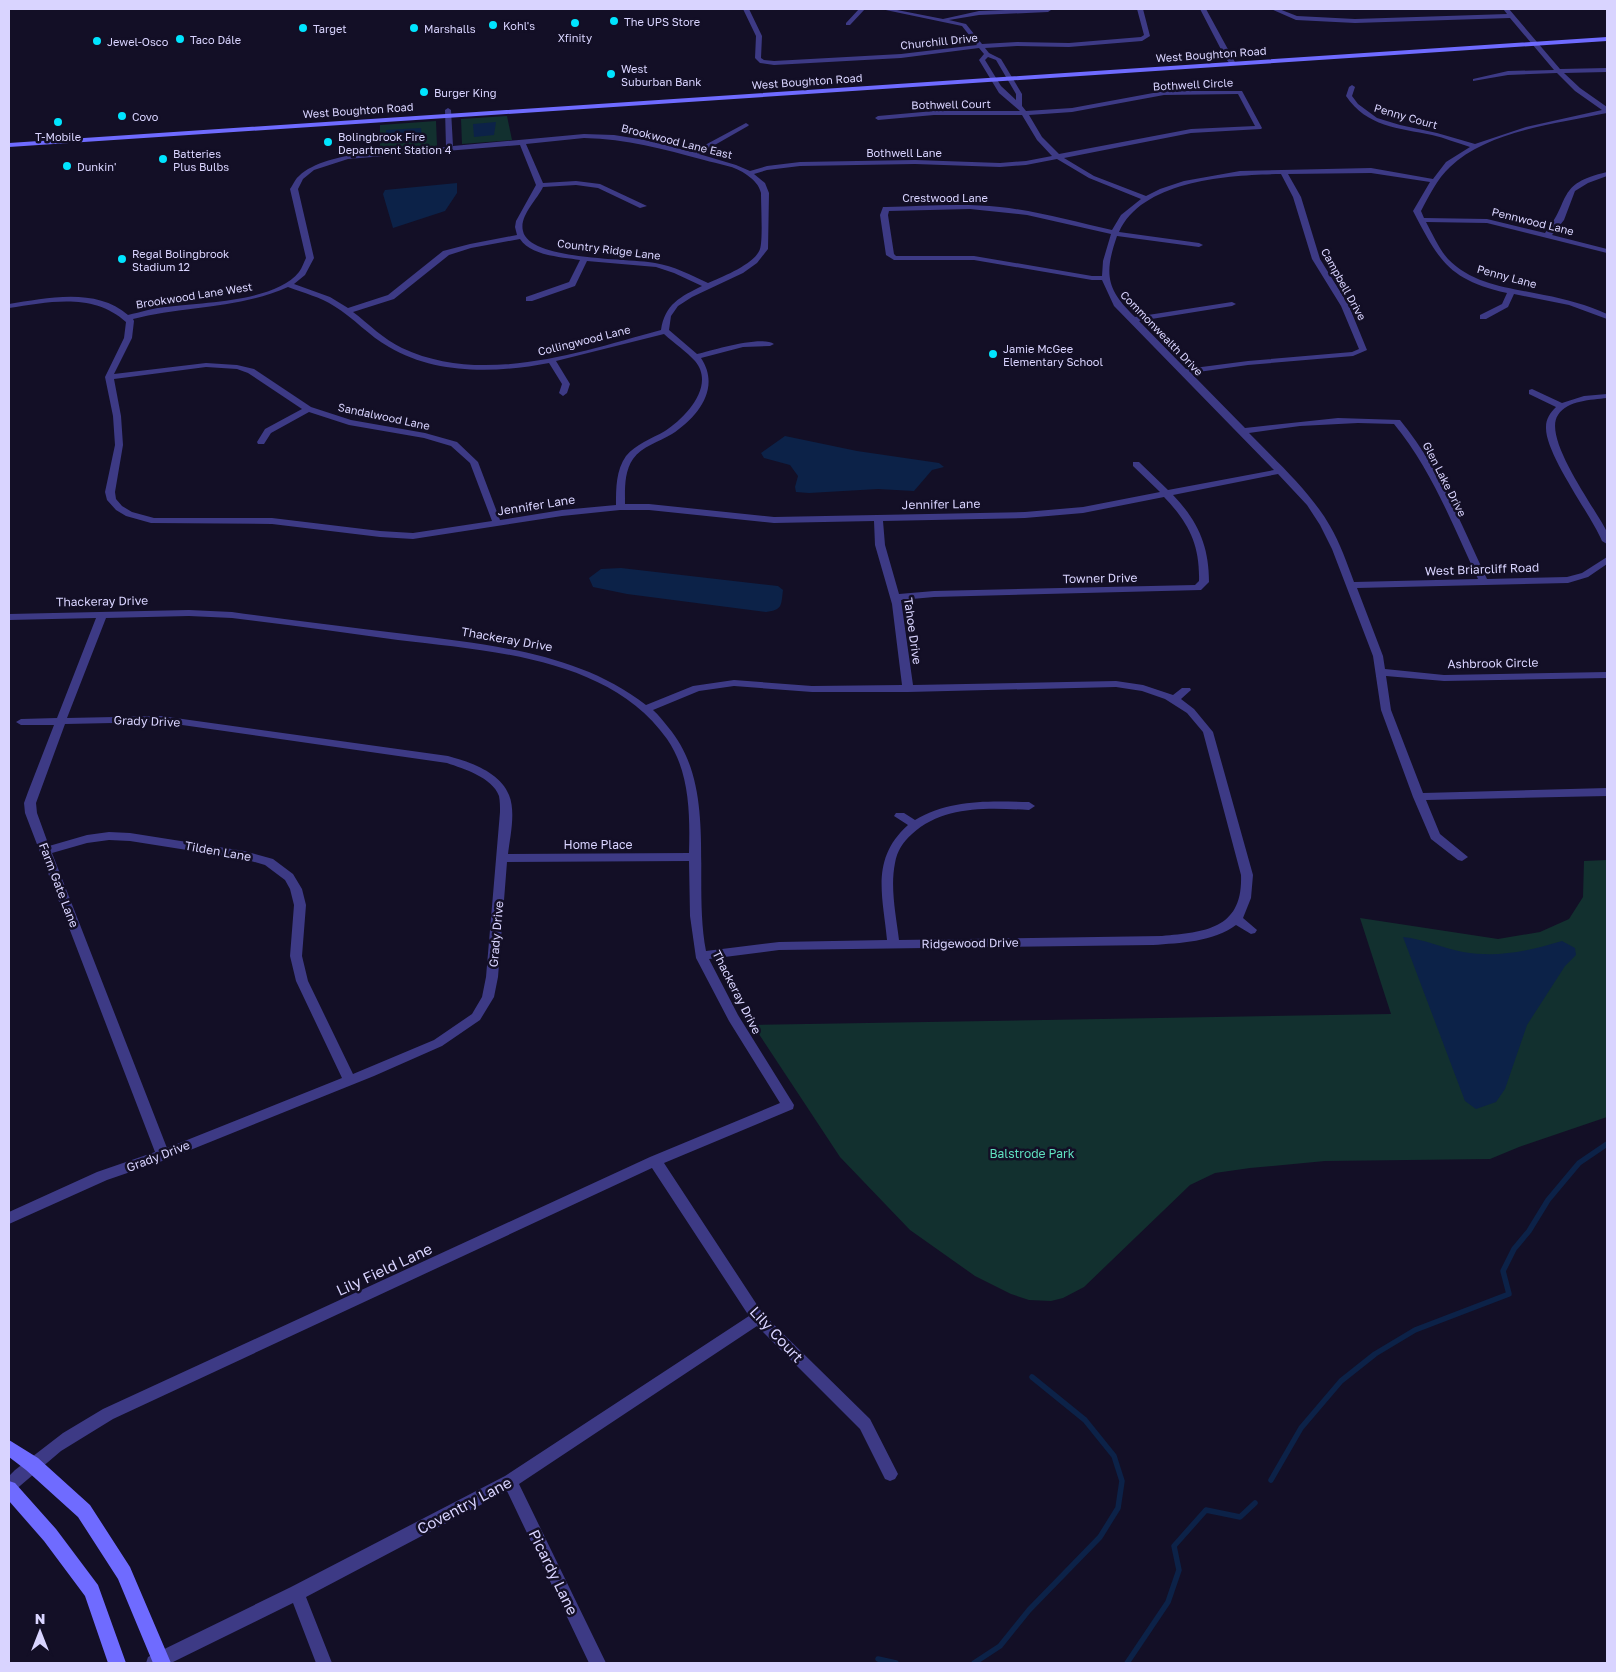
<svg xmlns="http://www.w3.org/2000/svg" width="1616" height="1672" font-family="'Golos Text',sans-serif">
<style>
.green{fill:#12302f}
.water{fill:#0c2248}
.lines{fill:none;stroke-linecap:round;stroke-linejoin:round}
.stream{stroke:#0c2248;stroke-width:5.5}
.minor{fill:#3d3a85;fill-rule:evenodd}
.secondary{fill:#6f6bff;fill-rule:evenodd}
.poi-dot{fill:#00e5ff;stroke:#130f26;stroke-width:2}
.labels{text-anchor:middle;dominant-baseline:central;stroke-width:5;stroke-linejoin:round;paint-order:stroke}
.far-poi-label{font-size:11px;fill:#d9d4ff;stroke:#130f26;text-anchor:start}
.far-street-label{font-size:11px;fill:#d9d4ff;stroke:#130f26}
.street-label{font-size:12px;fill:#d9d4ff;stroke:#130f26}
.park-label{font-size:12px;fill:#5fe0c0;stroke:#130f26}
.near-street-label{font-size:15px;fill:#d9d4ff;stroke:#130f26}
</style>
<rect width="100%" height="100%" fill="#130f26"/>
<path class="green" d="M507 116 512 140 462 144 461 119Z
M436 121 437 146 380 150V125Z
M1607 860V1117L1519 1147 1490 1159 1325 1161 1250 1168 1215 1173 1190 1185 1084 1287 1063 1298 1051 1301 1029 1300 1011 1294 975 1276 910 1230 840 1157 753 1025 1391 1014 1360 918 1498 939 1540 932 1569 919 1583 897 1584 861Z"/>
<path class="water" d="M496 122 494 135 474 137 473 124Z
M421 128 422 141 386 143V130Z
M457 183V193L445 211 393 228 383 194 385 190Z
M785 436 857 451 939 463 944 467 932 470 914 491 878 489 809 493 796 492 795 487 798 476 790 465 764 458 761 453Z
M621 568 778 586 783 590C781 605 783 610 766 612L627 594 593 587 589 578 601 569Z
M1403 937C1424 939 1442 948 1463 952 1499 958 1528 951 1562 941L1575 948 1576 955 1565 966 1527 1025 1505 1089 1496 1102 1476 1109 1465 1101Z"/>
<g class="lines">
<path class="stream" d="M1271 1480 1301 1428 1341 1381 1375 1354 1415 1330 1509 1294 1503 1271 1514 1249 1529 1231 1548 1200 1579 1163 1607 1144
M878 1659 896 1663
M974 1663 1000 1646 1029 1610 1100 1537 1118 1508 1122 1481 1114 1456 1085 1420 1032 1377
M1127 1663 1168 1602 1179 1570 1174 1546 1206 1510 1240 1517 1255 1503"/>
<path class="minor" d="M743 9H749L762 36 761 58 764 60 774 61 901 54 977 45 962 26 881 9H892L943 19 979 11 1035 9 1051 10 1048 12 979 15 949 20 966 24 982 44 1017 42 1069 43 1141 37 1144 35 1137 9H1143L1150 36 1142 41 1069 47 1017 46 985 48 989 53 1001 59 1022 94V106L1026 111 1072 108 1164 91H1242L1262 128 1261 129 1191 133 1064 158 1094 176 1146 196 1160 189 1184 181 1240 171 1371 168 1433 179 1446 162 1470 147C1457 143 1445 138 1432 135 1398 128 1367 127 1346 96L1349 87 1352 85 1355 87 1352 96 1358 104 1377 118 1400 125 1437 133 1475 144 1526 127 1602 110 1575 91 1557 73 1508 75 1473 81V79L1508 71 1554 70 1510 18 1355 23 1296 20 1271 9H1279L1297 16 1355 19 1507 14 1504 10 1509 9 1560 69 1607 68V72L1564 73 1580 88 1607 107V113C1559 123 1487 131 1450 167 1437 179 1429 196 1421 211L1424 218 1487 219 1545 233C1572 200 1555 184 1607 172V176L1588 183 1575 191 1564 220 1552 235 1607 249V253L1487 223 1426 222C1433 235 1439 249 1448 259 1473 285 1511 288 1544 295 1566 299 1587 305 1607 314V319L1569 305 1514 294 1508 307 1486 319H1480V315L1502 304 1507 293C1449 280 1439 261 1413 211L1430 182 1371 173 1288 174 1301 197 1320 259 1349 306 1367 350 1353 356 1248 365 1191 373 1245 428 1338 418 1400 420C1439 467 1461 524 1487 579L1567 577 1582 573 1607 557V564L1588 577 1568 583 1357 588 1383 656 1385 669 1444 675 1607 672V678L1444 681 1386 676 1391 710 1423 793 1607 788V796L1426 800 1440 834 1468 857 1462 861 1458 860 1431 839 1413 797 1381 710 1373 656 1332 549 1320 525 1307 505 1278 474 1173 495C1198 521 1209 546 1209 582L1201 590 934 597 901 600 913 685 1116 681 1143 685 1173 695 1182 688H1190L1191 690 1181 699 1194 709 1213 732 1253 875 1251 898 1243 918 1257 930 1255 933 1251 934 1236 925C1213 942 1180 943 1153 945L779 950 709 959 738 1015 794 1105 793 1109 664 1163 763 1314 870 1419 898 1474 895 1479 890 1481 885 1479 860 1429 757 1326 519 1484 606 1663H589L507 1491 306 1597 332 1663H316L293 1603 171 1663H146L148 1657 291 1587 505 1476 749 1316 652 1168 113 1419 61 1451 14 1491 9 1493V1476L15 1470 63 1433 103 1409 650 1157 780 1103 729 1021 696 958 690 916 689 861 507 862 498 977 494 997 480 1020 442 1046 374 1076 168 1159 107 1180 9 1224V1212L97 1172 155 1152 25 813 24 803 28 792 54 725H21L16 722 21 719 57 718 96 618 9 620V614L189 610 232 612C290 620 348 627 405 634 489 645 578 652 646 705L693 686 734 680 812 686 902 685 892 604 875 545 874 521 774 523 649 510H620L562 516 413 539 380 537 272 524 151 523 126 516 116 510 107 500 105 492 115 445 113 416 105 377 124 338 126 322C93 292 49 302 9 308V304C47 298 96 287 128 315 141 312 153 308 166 307 202 302 275 302 299 272 302 268 304 262 306 258L290 189C293 185 295 179 299 176 327 149 408 150 446 147L445 110 448 108 451 110 453 146 584 134 614 135 645 140 692 152 746 123 749 125 748 126 699 154 736 165 750 171 767 166 800 162 915 160 1000 163 1026 161 1052 156 1037 140 1022 115H934L878 120 875 118 878 116 934 111H1020L999 93 979 60 984 54 979 48 901 58 774 65 760 63 755 58 756 36ZM988 57 996 60 1016 94V100L1001 86 985 60ZM1238 94 1255 126 1191 129 1059 154 1042 137 1029 115 1072 112 1164 95ZM584 138C627 139 663 149 704 160 718 164 736 166 747 175 754 180 759 185 761 193 761 204 763 241 760 249 755 264 722 277 708 283 691 275 674 266 655 263 630 258 529 261 523 231 519 216 537 200 543 187L576 185 598 188 640 208 647 206 600 184 576 181 543 183 526 144ZM520 145 536 185 516 221 515 227 517 235 470 244 443 251 388 295 348 308 330 297 294 284 305 275 314 258 298 189 303 179 314 170 348 159ZM1057 159 1089 178 1141 199 1121 215 1112 230C1075 222 1038 211 1000 207 963 203 924 206 886 207H883L880 215 886 255 894 260H974L1092 280H1102L1114 306 1274 470 1168 490 1139 462H1133V466L1160 492 1083 507 1025 512 774 517 649 504H625C625 489 624 472 633 459 642 446 659 442 672 434 698 417 721 388 701 358L743 347 770 346 774 344C762 335 713 350 697 354L669 330 671 316 678 306 692 297 743 273 757 263 768 249 769 193 765 183 754 174 767 170 800 166 915 164 1000 167 1026 165ZM1281 174 1293 197 1312 259 1341 306 1359 349 1352 352 1248 361 1186 369 1139 321 1232 306 1236 304 1232 302 1135 317C1106 289 1104 274 1117 236L1199 247 1203 245 1199 243 1119 232C1143 179 1232 175 1281 174ZM970 209 1027 215 1111 234 1103 261 1102 276H1092L974 256H896L894 254 888 215 889 211ZM520 239C531 256 562 257 580 260L569 282 526 297V301H532L575 286 587 261 656 267 674 273 702 286C680 297 665 304 661 330 580 352 483 386 402 348 383 339 369 324 353 312L394 299 449 255 471 248ZM288 287C304 293 320 297 334 306 354 318 369 336 389 347 436 375 497 373 549 363L562 384 559 393 563 396 567 393 570 384 556 361 664 334C674 343 687 352 695 361 716 386 685 418 665 431 651 439 636 444 626 456 616 470 616 488 616 505L562 510 500 520 478 462 457 442 425 433 351 420 311 407 254 369 237 365 206 363 114 374 132 338 134 321 133 319C184 306 239 309 288 287ZM206 367 237 369 248 373 302 409 265 429 257 442 258 444H264L271 433 309 412 349 425 424 438 451 446 470 463 492 521 413 533 380 531 272 518H154L132 512 122 506 116 499 115 492 123 445 121 416 114 379ZM1358 423 1394 424C1432 470 1453 526 1478 579L1354 582C1347 563 1340 543 1330 526 1310 491 1277 462 1249 433L1300 426ZM1164 497C1189 523 1200 545 1199 581L1195 585 934 591 899 594 885 545 883 521 1025 518 1083 513ZM189 616 232 618C287 625 342 632 398 640 489 651 609 657 667 739 690 772 690 815 689 853L508 854C510 837 516 812 509 795 500 772 470 762 448 756L161 716 67 718 106 618ZM734 686 812 692H908L1116 687 1142 691 1165 699 1187 713 1203 732 1241 875C1243 929 1206 932 1162 936L899 940C896 915 890 888 895 863 897 851 903 842 912 834 944 805 988 808 1029 810L1035 806 1029 802C989 801 950 799 915 820L904 813H896L894 816 908 825C870 859 883 896 887 940L779 942 706 951C692 878 719 787 668 727 663 721 659 715 653 710L699 691ZM161 722 447 763C464 769 492 777 499 796 500 801 500 807 500 812L486 977 482 997 472 1014 434 1040 353 1074 308 981 302 956 306 905 302 889 293 874 273 859 244 851 130 833 109 832 87 835 49 846 37 813 36 803 65 724ZM109 840 130 841 244 859 265 865 285 880 290 889 294 905 290 956 296 981 342 1078 167 1148 52 853 87 843Z
M859 9H865L850 25H846V23Z
M1200 9H1206L1236 64 1235 65H1231L1226 59Z
M1532 389 1562 403 1584 396 1607 394V398C1591 400 1568 400 1558 415 1542 438 1596 509 1607 532V544L1602 541C1590 513 1545 454 1546 427 1546 419 1550 413 1556 407L1529 394V390Z"/>
<path class="secondary" d="M1607 37V41L9 147V143Z
M9 1440 38 1458 90 1505 130 1567 171 1663H153L118 1579 78 1517 26 1470 9 1457Z
M9 1481 15 1483 56 1529 98 1585 126 1663H108L85 1596 44 1541 9 1501Z"/>
</g>
<g class="poi-dot">
<circle cx="614" cy="21" r="5"/>
<circle cx="575" cy="23" r="5"/>
<circle cx="493" cy="25" r="5"/>
<circle cx="303" cy="28" r="5"/>
<circle cx="414" cy="28" r="5"/>
<circle cx="180" cy="39" r="5"/>
<circle cx="97" cy="41" r="5"/>
<circle cx="611" cy="74" r="5"/>
<circle cx="424" cy="92" r="5"/>
<circle cx="122" cy="116" r="5"/>
<circle cx="58" cy="122" r="5"/>
<circle cx="328" cy="142" r="5"/>
<circle cx="163" cy="159" r="5"/>
<circle cx="67" cy="166" r="5"/>
<circle cx="122" cy="259" r="5"/>
<circle cx="993" cy="354" r="5"/>
</g>
<g class="labels">
<g class="far-poi-label">
<text x="624" y="21">The UPS Store</text>
<text x="503" y="25">Kohl's</text>
<text x="313" y="28">Target</text>
<text x="424" y="28">Marshalls</text>
<text x="575" y="37" text-anchor="middle">Xfinity</text>
<text x="190" y="39">Taco Dále</text>
<text x="107" y="41">Jewel-Osco</text>
<text x="621" y="68">West<tspan x="621" dy="13">Suburban Bank</tspan></text>
<text x="434" y="92">Burger King</text>
<text x="132" y="116">Covo</text>
<text x="58" y="136" text-anchor="middle">T-Mobile</text>
<text x="338" y="136">Bolingbrook Fire<tspan x="338" dy="13">Department Station 4</tspan></text>
<text x="173" y="153">Batteries<tspan x="173" dy="13">Plus Bulbs</tspan></text>
<text x="77" y="166">Dunkin'</text>
<text x="132" y="253">Regal Bolingbrook<tspan x="132" dy="13">Stadium 12</tspan></text>
<text x="1003" y="348">Jamie McGee<tspan x="1003" dy="13">Elementary School</tspan></text>
</g>
<g class="far-street-label">
<text transform="translate(939 41) rotate(-6)">Churchill Drive</text>
<text transform="translate(1211 54) rotate(-4)">West Boughton Road</text>
<text transform="translate(807 81) rotate(-4)">West Boughton Road</text>
<text transform="translate(1193 84) rotate(-3)">Bothwell Circle</text>
<text transform="translate(951 104) rotate(-1)">Bothwell Court</text>
<text transform="translate(358 110) rotate(-4)">West Boughton Road</text>
<text transform="translate(1406 116) rotate(16)">Penny Court</text>
<text transform="translate(677 141) rotate(14)">Brookwood Lane East</text>
<text x="904" y="152">Bothwell Lane</text>
<text x="945" y="197">Crestwood Lane</text>
<text transform="translate(1533 221) rotate(14)">Pennwood Lane</text>
<text transform="translate(609 249) rotate(7)">Country Ridge Lane</text>
<text transform="translate(1507 276) rotate(15)">Penny Lane</text>
<text transform="translate(1344 284) rotate(61)">Campbell Drive</text>
<text transform="translate(194 295) rotate(-9)">Brookwood Lane West</text>
<text transform="translate(1162 333) rotate(46)">Commonwealth Drive</text>
<text transform="translate(584 340) rotate(-14)">Collingwood Lane</text>
<text transform="translate(384 416) rotate(12)">Sandalwood Lane</text>
<text transform="translate(1445 479) rotate(63)">Glen Lake Drive</text>
</g>
<g class="street-label">
<text transform="translate(941 504) rotate(-1)">Jennifer Lane</text>
<text transform="translate(536 505) rotate(-9)">Jennifer Lane</text>
<text transform="translate(1482 569) rotate(-2)">West Briarcliff Road</text>
<text transform="translate(1100 578) rotate(-1)">Towner Drive</text>
<text transform="translate(102 601) rotate(-1)">Thackeray Drive</text>
<text transform="translate(913 631) rotate(82)">Tahoe Drive</text>
<text transform="translate(507 639) rotate(10)">Thackeray Drive</text>
<text transform="translate(1493 663) rotate(-1)">Ashbrook Circle</text>
<text transform="translate(147 721) rotate(2)">Grady Drive</text>
<text x="598" y="844">Home Place</text>
<text transform="translate(218 851) rotate(10)">Tilden Lane</text>
<text transform="translate(59 885) rotate(69)">Farm Gate Lane</text>
<text transform="translate(496 934) rotate(-85)">Grady Drive</text>
<text transform="translate(970 943) rotate(-1)">Ridgewood Drive</text>
<text transform="translate(737 992) rotate(63)">Thackeray Drive</text>
<text transform="translate(158 1156) rotate(-21)">Grady Drive</text>
</g>
<g class="park-label">
<text x="1032" y="1153">Balstrode Park</text>
</g>
<g class="near-street-label">
<text transform="translate(384 1269) rotate(-25)">Lily Field Lane</text>
<text transform="translate(777 1334) rotate(47)">Lily Court</text>
<text transform="translate(464 1505) rotate(-28)">Coventry Lane</text>
<text transform="translate(554 1572) rotate(64)">Picardy Lane</text>
</g>
</g>
<rect width="1616" height="1672" fill="none" stroke="#d9d4ff" stroke-width="20"/>
<g transform="translate(40 1632)" stroke="#130f26" stroke-width="4" paint-order="stroke">
<path d="M0-4L9 19L0 12L-9 19Z" fill="#d9d4ff"/>
<text y="-8" font-size="14" font-weight="bold" text-anchor="middle" fill="#d9d4ff">N</text>
</g>
</svg>
